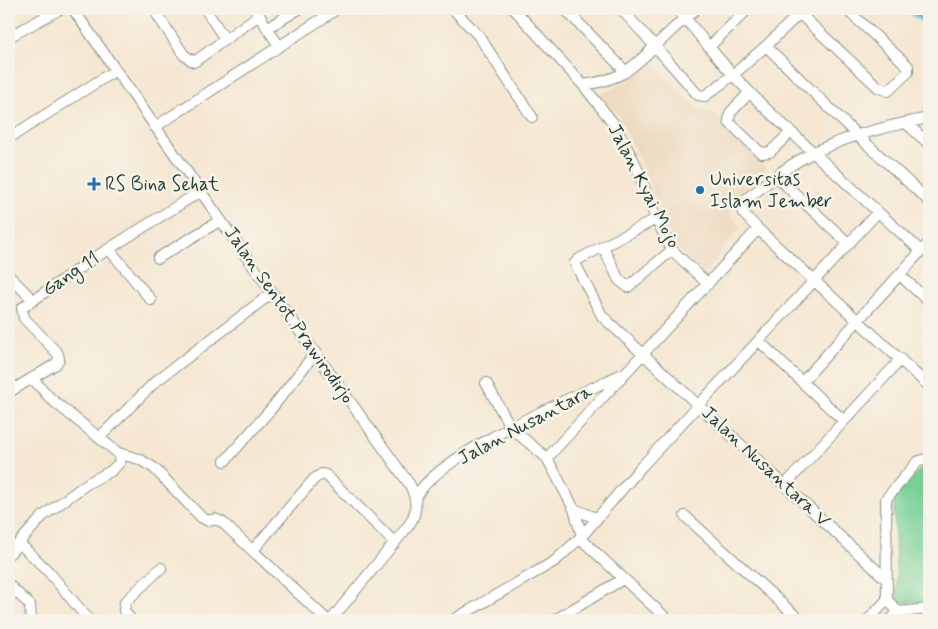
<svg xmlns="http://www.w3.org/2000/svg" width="938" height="629" font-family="Mynerve,sans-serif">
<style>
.built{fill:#ecd7ba}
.pitch{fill:#77d197;stroke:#4b8766}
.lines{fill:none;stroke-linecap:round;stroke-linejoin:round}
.river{stroke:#68bbe4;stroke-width:14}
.minor-casing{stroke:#8a9283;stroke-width:12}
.minor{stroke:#fff;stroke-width:10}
.poi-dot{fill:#1f6fb2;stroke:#f7f3e8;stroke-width:2}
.labels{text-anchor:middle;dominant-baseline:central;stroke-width:5;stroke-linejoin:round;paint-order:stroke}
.poi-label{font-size:19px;fill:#1f3d34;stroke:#f7f3e8;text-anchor:start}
.street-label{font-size:19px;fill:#1f3d34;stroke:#f7f3e8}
</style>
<rect width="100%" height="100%" fill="#f7f3e8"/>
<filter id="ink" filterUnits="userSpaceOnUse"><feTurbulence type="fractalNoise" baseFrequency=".02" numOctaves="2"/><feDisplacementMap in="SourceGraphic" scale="10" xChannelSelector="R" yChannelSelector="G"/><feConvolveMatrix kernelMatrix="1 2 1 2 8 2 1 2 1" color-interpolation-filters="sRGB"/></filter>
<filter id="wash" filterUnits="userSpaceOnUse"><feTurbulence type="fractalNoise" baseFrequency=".0096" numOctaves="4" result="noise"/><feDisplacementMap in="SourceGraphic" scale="20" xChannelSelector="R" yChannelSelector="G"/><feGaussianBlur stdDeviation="1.12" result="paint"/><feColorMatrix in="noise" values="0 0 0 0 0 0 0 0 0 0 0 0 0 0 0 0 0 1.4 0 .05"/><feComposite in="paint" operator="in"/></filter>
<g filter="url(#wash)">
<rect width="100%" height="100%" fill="#f5e7d2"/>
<path class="built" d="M655 65 678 91 700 110 716 114 766 169 729 212 740 227 703 275 672 242 642 164 617 113 600 95Z"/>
<path class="pitch" d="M929 465V601L897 603 894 498 923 466Z"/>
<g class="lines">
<path class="river" d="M915 9 929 19"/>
</g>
</g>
<g filter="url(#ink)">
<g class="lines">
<g class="minor-casing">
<path id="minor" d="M73 9 243 252 410 485C417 500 418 511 409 525L331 620
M159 9 158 16 184 55 194 62 259 15
M205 9 225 39
M255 9 279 46
M453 9 479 36 532 117
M514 9 583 85C619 80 630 71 655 46L621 9
M565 9 626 72
M676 9 685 18 655 46 698 95 705 96 733 75 764 107 878 212
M696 9 685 18 709 47
M748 9 709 47 733 75 766 46
M804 9 766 46 858 136 929 201
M799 13 878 87 888 91 908 72V66L846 9
M267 28 299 9
M9 37 60 9
M583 85 614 124 635 163 656 219 672 250 708 284
M749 93 730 113 729 122 761 153 770 152 791 132
M929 118C886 126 836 138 798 161 779 172 763 187 745 200L741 207 743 213 758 229 929 386
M906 123 929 144
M155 127 337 9
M9 138 116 70
M777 177 849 244
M656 219 579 259 575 263 602 316 887 580
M603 247 619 280 628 287 672 250
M109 249 151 300
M921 251 929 243
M158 258 221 220
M900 275 929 302
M9 276 33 300
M759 341 802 382
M486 383 511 428 547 458 574 509 582 536 580 538 668 620
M9 392 56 364 59 359 58 354 24 318 22 308 91 260 201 191
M100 437 155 382 272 293
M118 453 139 459 154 468 201 517 208 521 215 519 222 522 327 620
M547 458 758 229
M929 458 917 462 886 499 887 600 899 612 929 609
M225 461 272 408 316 352
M785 485 901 359
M416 497C437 455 574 397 620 375
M574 509 596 518
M685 516 800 620
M582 536 642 466 878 212 921 251 802 382 844 421
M19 543 48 571 89 620
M253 550 314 479 322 474 326 475 395 543
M9 554 43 516 88 483 111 471 120 462 118 453 51 399 32 378
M9 585 30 605 31 620
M131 620 124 611 125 602 161 568
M453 620 555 561 580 538
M555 620 623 579
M868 620 887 600
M890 620 899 612"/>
</g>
<use href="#minor" class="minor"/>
</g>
</g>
<g class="poi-dot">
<path d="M91.5 176.5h5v5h5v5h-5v5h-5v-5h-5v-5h5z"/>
<circle cx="700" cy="190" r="5"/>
</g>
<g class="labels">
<g class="poi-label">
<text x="710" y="179">Universitas<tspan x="710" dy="22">Islam Jember</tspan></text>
<text x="105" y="184">RS Bina Sehat</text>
</g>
<g class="street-label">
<text transform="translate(644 186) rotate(63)">Jalan Kyai Mojo</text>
<text transform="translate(71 274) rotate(-34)">Gang 11</text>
<text transform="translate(289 315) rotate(55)">Jalan Sentot Prawirodirjo</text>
<text transform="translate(525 425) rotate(-28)">Jalan Nusantara</text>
<text transform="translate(766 467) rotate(43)">Jalan Nusantara V</text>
</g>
</g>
<rect width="938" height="629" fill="none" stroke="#f7f3e8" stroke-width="30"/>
</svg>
